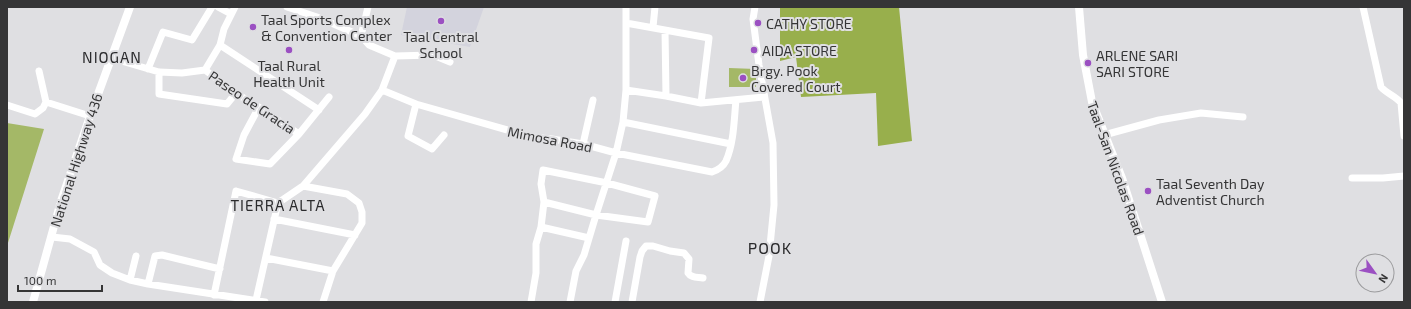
<svg xmlns="http://www.w3.org/2000/svg" width="1411" height="309" font-family="'Exo 2',sans-serif">
<style>
.built{fill:#d3d3dd}
.green{fill:#a4b867}
.forest{fill:#98af4c}
.lines{fill:none;stroke-linecap:round;stroke-linejoin:round}
.minor{stroke:#fff;stroke-width:7}
.major{stroke:#fff;stroke-width:8}
.poi-dot{fill:#9b50c2;stroke:#dfdfe2;stroke-width:1.5}
.labels{text-anchor:middle;dominant-baseline:central;stroke-width:4;stroke-linejoin:round;paint-order:stroke}
.poi-label{font-size:14px;fill:#353536;stroke:#dfdfe2;text-anchor:start}
.street-label{font-size:14px;fill:#353536;stroke:#dfdfe2}
.neighbourhood-label{font-size:15px;letter-spacing:1px;fill:#2b2b2d;stroke:#dfdfe2}
.quarter-label{font-size:16px;letter-spacing:1px;fill:#2b2b2d;stroke:#dfdfe2}
</style>
<rect width="100%" height="100%" fill="#dfdfe2"/>
<path class="built" d="M407 7H484L470 47 401 35Z"/>
<path class="green" d="M729 68 756 69V87H729Z
M7 123 44 129 7 246Z"/>
<path class="forest" d="M780 7H899L912 141 878 146 876 93 801 97 796 57 780 61Z"/>
<g class="lines">
<path class="minor" d="M218 7 231 14
M287 7 320 18 361 36 369 45 395 56 433 55 450 62
M755 7 753 19 759 65 773 143 774 205 769 256 760 302
M1363 7 1381 87C1387 94 1396 96 1401 103L1404 136
M626 23 709 38 701 103
M653 27 655 7
M665 30 666 96
M361 36 368 7
M220 45 319 110
M111 58 159 72 182 73 205 70 236 93 299 134
M148 69 163 32 192 40 212 7
M205 70 220 45 224 29 235 7
M39 71 46 102 90 116
M159 72V94L227 104 236 93
M382 90 416 104 532 137 552 139 583 144 616 153 712 172C718 170 723 167 726 161 734 143 734 120 736 100
M626 90 666 96 701 103 764 97
M416 104 408 136 432 149 444 135
M7 105 35 114 43 108 46 102
M259 107 244 135 236 159 270 164 299 134 329 97
M623 122 731 144
M1104 135 1159 120 1201 113 1243 117
M583 144 593 100
M1352 178H1383L1404 176
M303 186 347 194 359 203 362 212V223L333 271 323 302
M274 219 355 235
M541 227 589 238
M52 237 70 239 94 252 100 265 112 273 130 280 148 284 265 302
M266 258 333 271
M130 280 136 256
M148 284 155 256 162 255 220 269
M214 295 236 191 278 203
M256 300 278 203 303 186 365 114 382 90 395 56
M531 302 536 273V244L541 227 544 202 541 184 543 170 607 183 655 196 648 222 596 215 544 202
M570 302 576 271 584 255 596 215 616 153 623 122 626 90V7
M615 302 626 241
M632 302 640 257 642 251 646 246H653L670 251 684 253 689 259 688 273C691 278 697 277 703 278"/>
<path class="major" d="M1079 7 1083 55 1092 102 1122 178 1162 302
M33 302 61 201 90 116 130 7"/>
</g>
<g class="poi-dot">
<circle cx="441" cy="21" r="4"/>
<circle cx="758" cy="23" r="4"/>
<circle cx="253" cy="27" r="4"/>
<circle cx="289" cy="50" r="4"/>
<circle cx="754" cy="50" r="4"/>
<circle cx="1088" cy="63" r="4"/>
<circle cx="743" cy="78" r="4"/>
<circle cx="1148" cy="191" r="4"/>
</g>
<g class="labels">
<g class="poi-label">
<text x="261" y="19">Taal Sports Complex<tspan x="261" dy="16">&amp; Convention Center</tspan></text>
<text x="766" y="23">CATHY STORE</text>
<text x="441" y="36" text-anchor="middle">Taal Central<tspan x="441" dy="16">School</tspan></text>
<text x="762" y="50">AIDA STORE</text>
<text x="1096" y="55">ARLENE SARI<tspan x="1096" dy="16">SARI STORE</tspan></text>
<text x="289" y="65" text-anchor="middle">Taal Rural<tspan x="289" dy="16">Health Unit</tspan></text>
<text x="751" y="70">Brgy. Pook<tspan x="751" dy="16">Covered Court</tspan></text>
<text x="1156" y="183">Taal Seventh Day<tspan x="1156" dy="16">Adventist Church</tspan></text>
</g>
<g class="street-label">
<text transform="translate(252 102) rotate(34)">Paseo de Gracia</text>
<text transform="translate(550 139) rotate(11)">Mimosa Road</text>
<text transform="translate(76 160) rotate(-72)">National Highway 436</text>
<text transform="translate(1116 168) rotate(70)">Taal-San Nicolas Road</text>
</g>
<g class="neighbourhood-label">
<text x="112" y="57">NIOGAN</text>
<text x="278" y="205">TIERRA ALTA</text>
</g>
<g class="quarter-label">
<text x="770" y="247">POOK</text>
</g>
</g>
<rect width="1411" height="309" fill="none" stroke="#353536" stroke-width="16"/>
<g transform="translate(1375 273) rotate(123)"><circle r="19" fill="#dfdfe2" stroke="#9b9b9d"/>
<path d="M0-3L7 15L0 10L-7 15Z" fill="#9b50c2"/>
<text y="-6" font-size="11" font-weight="bold" text-anchor="middle" fill="#353536">N</text>
</g>
<path d="M18 285v6h84v-6" fill="none" stroke="#353536" stroke-width="2"/>
<text x="24" y="285" font-size="12" fill="#353536" stroke="#dfdfe2" stroke-width="3" paint-order="stroke">100 m</text>
</svg>
